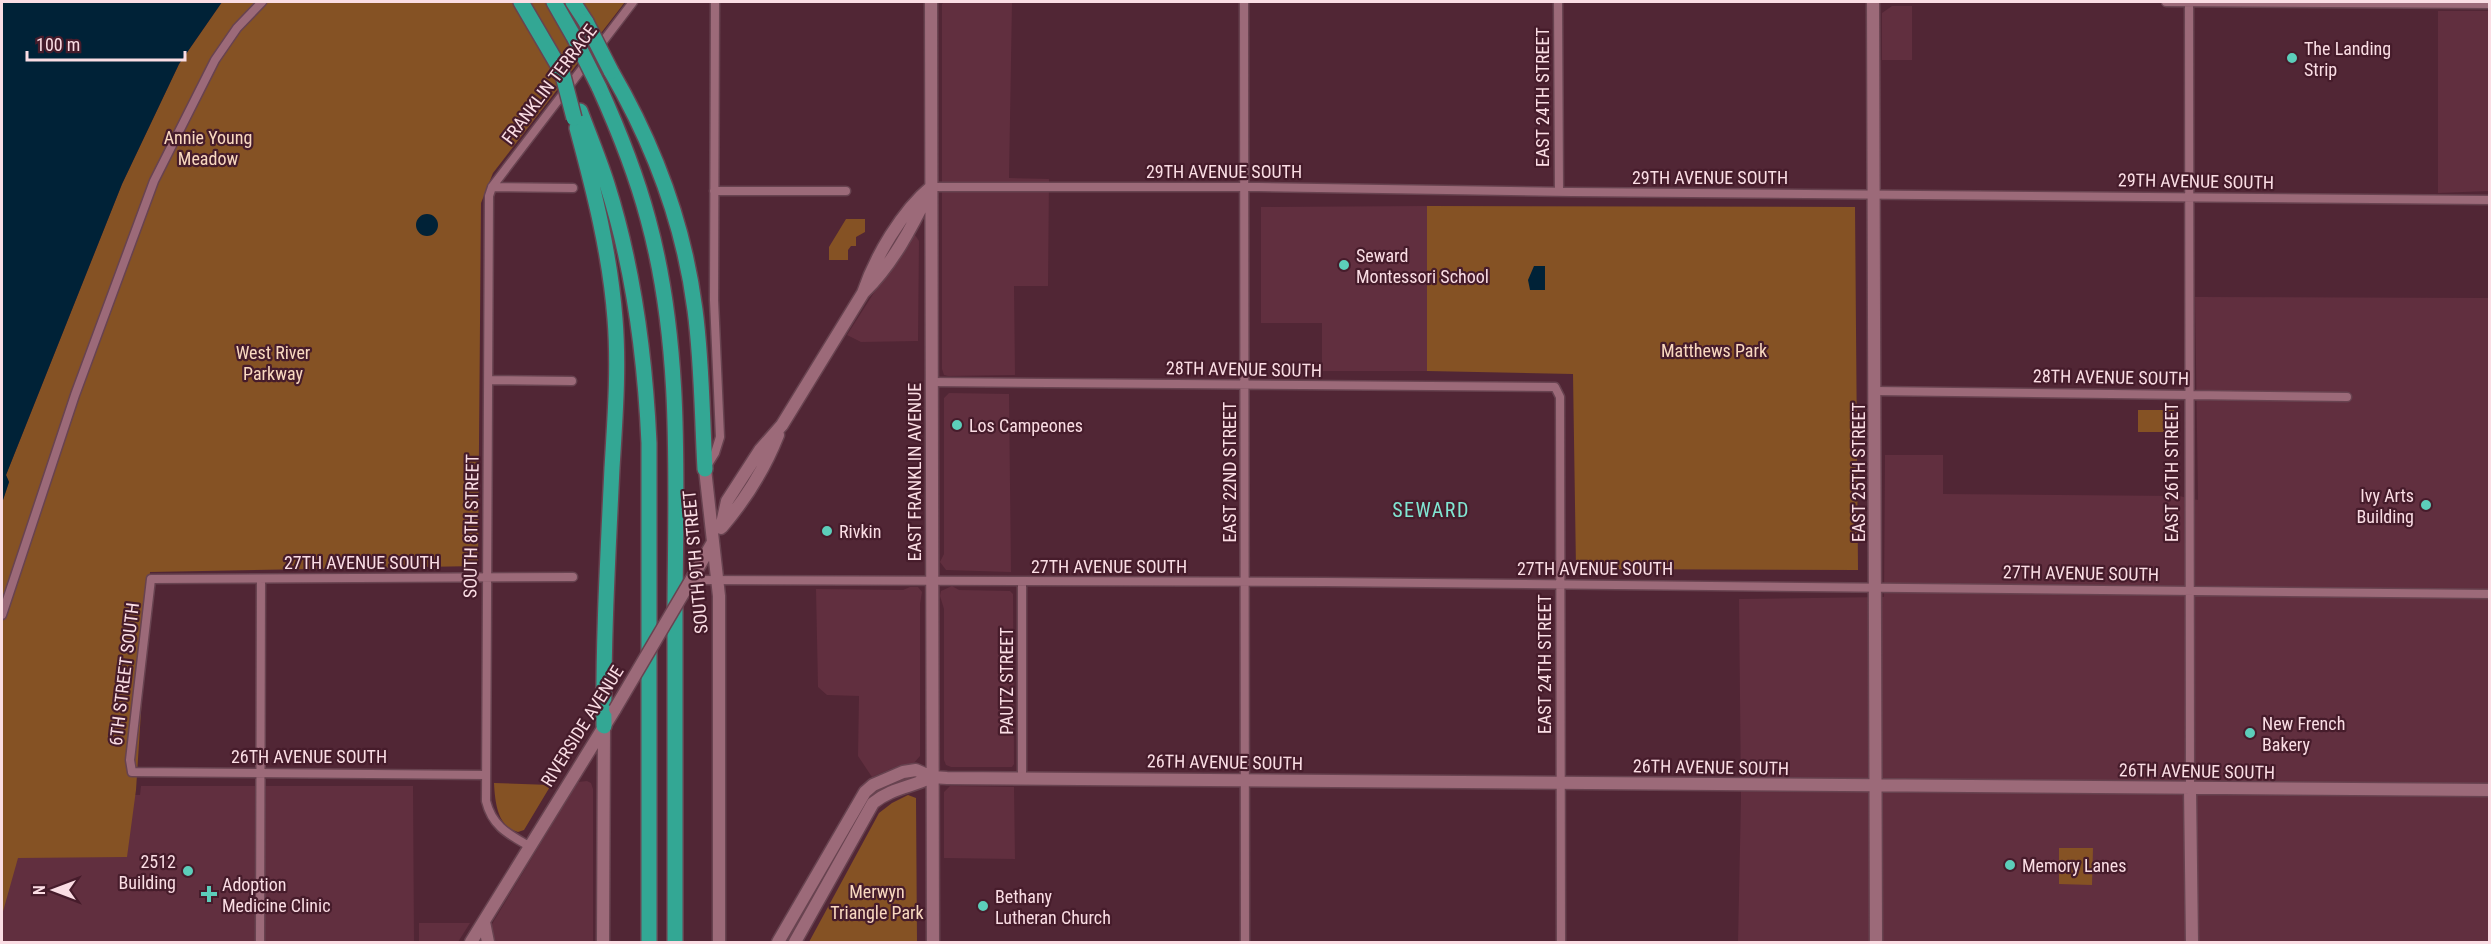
<svg xmlns="http://www.w3.org/2000/svg" width="2491" height="944" font-family="'Roboto Condensed',sans-serif">
<style>
.built{fill:#612f3f}
.green{fill:#855224}
.water{fill:#002237}
.lines{fill:none;stroke-linecap:round;stroke-linejoin:round}
.street-casing{stroke:#684350;stroke-width:11}
.secondary-casing{stroke:#684350;stroke-width:15}
.highway-casing{stroke:#684350;stroke-width:18}
.street{stroke:#9c6a79;stroke-width:8}
.secondary{stroke:#9c6a79;stroke-width:12}
.highway{stroke:#33a794;stroke-width:15}
.secondary-bridge-casing{stroke:#684350;stroke-width:15;stroke-linecap:butt}
.highway-bridge-casing{stroke:#684350;stroke-width:18;stroke-linecap:butt}
.secondary-bridge{stroke:#9c6a79;stroke-width:12}
.highway-bridge{stroke:#33a794;stroke-width:15}
.poi-dot{fill:#5cceba;stroke:#461c2b;stroke-width:2}
.labels{text-anchor:middle;dominant-baseline:central;stroke-width:4.5;stroke-linejoin:round;paint-order:stroke}
.poi-label{font-size:18px;fill:#fadde4;stroke:#461c2b;text-anchor:start}
.street-label{font-size:18px;fill:#fadde4;stroke:#461c2b}
.park-label{font-size:18px;fill:#f9d9c0;stroke:#461c2b}
.neighbourhood-label{font-size:20px;letter-spacing:1.5px;fill:#81e6d3;stroke:#461c2b}
</style>
<rect width="100%" height="100%" fill="#512635"/>
<path class="built" d="M944 2H1012L1009 178 1049 179 1048 286H1014L1015 375 948 376 944 375 942 369V4Z
M1892 6H1912V60H1882V13Z
M2438 11H2489V191L2438 193Z
M1427 206V371H1322V323H1261V207Z
M915 235 919 241 918 341 861 342 847 335 910 236Z
M2195 297 2489 298V942H1738L1741 798 1739 599 1884 597 1885 455H1943V494L2179 496 2198 500Z
M949 393 1009 394 1011 572 946 570 940 562 944 554V398Z
M952 586 959 590 1010 591 1013 594 1014 764 1012 767H951L946 765 944 760V609L940 596 941 591Z
M910 587H918L922 592 920 604V756L913 764 900 765 872 777 858 756 859 696 827 695 818 687 816 589 903 590Z
M587 781 591 783 593 789V942H493L491 933 492 924 578 782Z
M141 786H413L414 942H2V896L16 844 131 795H140Z
M950 786 1014 787 1015 859 944 858V792Z
M419 923H470L458 942H419Z"/>
<path class="green" d="M222 2H625L493 173 481 203 478 566 150 572 136 790 127 857 18 858 2 915V503L9 482 6 475 122 184 179 64Z
M1427 206 1855 207 1858 570 1576 569 1573 374 1427 371Z
M846 219H865V232L856 237V246H851L848 250V260H829V247Z
M2138 410H2174V432H2138Z
M494 783 551 785 524 830 518 832C497 827 495 801 494 783Z
M908 795 916 798 917 942H809L879 813 892 803Z
M2059 848H2093L2092 885 2059 884Z"/>
<path class="water" d="M2 2H222L179 64 122 184 6 475 9 482 2 503Z
M416 225a11 11 0 1 1 22 0a11 11 0 1 1-22 0Z
M1534 266H1545V290H1530L1528 280Z"/>
<g class="lines">
<g class="street-casing">
<path id="street" d="M1244 2 1245 942
M1558 2 1559 192
M2166 2 2490 4
M2189 2 2190 789
M492 187 573 188
M931 187H1258L1572 192 2490 200
M714 191H846
M490 380 572 381
M931 382 1555 387 1560 397 1561 942
M1875 391 2347 397
M707 466 715 453 720 437 714 300 715 2
M691 580 1325 582 2490 594
M2 615 75 395 154 181 215 60 237 28 262 2
M486 775 132 772 130 760 151 579 573 577
M1022 779V583
M529 846C508 834 492 826 486 801L489 196 492 187 633 2
M260 942 261 579"/>
</g>
<g class="secondary-casing">
<path id="secondary" d="M931 2 933 942
M1873 2 1876 942
M864 292C892 265 912 227 929 192
M705 469 719 596V942
M722 527C745 500 765 468 778 435
M721 528 727 501 760 450 782 425 863 293C875 257 902 211 931 187
M691 580 713 542
M2190 789 2192 942
M484 922 488 942
M471 942 615 709
M603 942 604 727
M778 942 865 792 873 785 903 772 916 770 932 777 947 778 2490 790
M795 942 873 803C891 788 912 787 932 777"/>
</g>
<g class="highway-casing">
<path id="highway" d="M521 2 562 72
M554 2 574 37
M573 2 586 22
M611 71C654 145 684 224 695 310 702 362 702 416 705 469
M599 87C618 129 636 174 648 219 682 343 676 474 675 602 675 716 675 829 675 942
M580 111C589 135 599 159 607 184 634 269 645 355 649 443V942
M577 128C594 191 610 253 615 319 619 368 615 418 612 468 608 554 603 640 604 726"/>
</g>
<use href="#street" class="street"/>
<use href="#secondary" class="secondary"/>
<use href="#highway" class="highway"/>
<g class="secondary-bridge-casing">
<path id="secondary-bridge" d="M615 709 691 580"/>
</g>
<g class="highway-bridge-casing">
<path id="highway-bridge" d="M586 22 611 71
M574 37 599 87
M562 72 574 118"/>
</g>
<use href="#secondary-bridge" class="secondary-bridge"/>
<use href="#highway-bridge" class="highway-bridge"/>
</g>
<g class="poi-dot">
<circle cx="2292" cy="58" r="6"/>
<circle cx="1344" cy="265" r="6"/>
<circle cx="957" cy="425" r="6"/>
<circle cx="2426" cy="505" r="6"/>
<circle cx="827" cy="531" r="6"/>
<circle cx="2250" cy="733" r="6"/>
<circle cx="2010" cy="865" r="6"/>
<circle cx="188" cy="871" r="6"/>
<path d="M206 885h6v6h6v6h-6v6h-6v-6h-6v-6h6z"/>
<circle cx="983" cy="906" r="6"/>
</g>
<g class="labels">
<g class="poi-label">
<text x="2304" y="48">The Landing<tspan x="2304" dy="21">Strip</tspan></text>
<text x="1356" y="255">Seward<tspan x="1356" dy="21">Montessori School</tspan></text>
<text x="969" y="425">Los Campeones</text>
<text x="2414" y="495" text-anchor="end">Ivy Arts<tspan x="2414" dy="21">Building</tspan></text>
<text x="839" y="531">Rivkin</text>
<text x="2262" y="723">New French<tspan x="2262" dy="21">Bakery</tspan></text>
<text x="176" y="861" text-anchor="end">2512<tspan x="176" dy="21">Building</tspan></text>
<text x="2022" y="865">Memory Lanes</text>
<text x="222" y="884">Adoption<tspan x="222" dy="21">Medicine Clinic</tspan></text>
<text x="995" y="896">Bethany<tspan x="995" dy="21">Lutheran Church</tspan></text>
</g>
<g class="street-label">
<text transform="translate(549 84) rotate(-53)">FRANKLIN TERRACE</text>
<text transform="translate(1542 97) rotate(-90)">EAST 24TH STREET</text>
<text x="1224" y="171">29TH AVENUE SOUTH</text>
<text x="1710" y="177">29TH AVENUE SOUTH</text>
<text transform="translate(2196 181) rotate(1)">29TH AVENUE SOUTH</text>
<text transform="translate(1244 369) rotate(1)">28TH AVENUE SOUTH</text>
<text transform="translate(2111 377) rotate(1)">28TH AVENUE SOUTH</text>
<text transform="translate(914 472) rotate(-90)">EAST FRANKLIN AVENUE</text>
<text transform="translate(1229 472) rotate(-90)">EAST 22ND STREET</text>
<text transform="translate(1858 472) rotate(-90)">EAST 25TH STREET</text>
<text transform="translate(2171 472) rotate(-90)">EAST 26TH STREET</text>
<text transform="translate(471 526) rotate(-89)">SOUTH 8TH STREET</text>
<text x="362" y="562">27TH AVENUE SOUTH</text>
<text transform="translate(695 562) rotate(-95)">SOUTH 9TH STREET</text>
<text x="1109" y="566">27TH AVENUE SOUTH</text>
<text x="1595" y="568">27TH AVENUE SOUTH</text>
<text transform="translate(2081 573) rotate(1)">27TH AVENUE SOUTH</text>
<text transform="translate(1544 664) rotate(-90)">EAST 24TH STREET</text>
<text transform="translate(124 674) rotate(-83)">6TH STREET SOUTH</text>
<text transform="translate(1006 681) rotate(-90)">PAUTZ STREET</text>
<text transform="translate(582 726) rotate(-58)">RIVERSIDE AVENUE</text>
<text x="309" y="756">26TH AVENUE SOUTH</text>
<text transform="translate(1225 762) rotate(1)">26TH AVENUE SOUTH</text>
<text transform="translate(1711 767) rotate(1)">26TH AVENUE SOUTH</text>
<text transform="translate(2197 771) rotate(1)">26TH AVENUE SOUTH</text>
</g>
<g class="park-label">
<text x="208" y="137">Annie Young<tspan x="208" dy="21">Meadow</tspan></text>
<text x="1714" y="350">Matthews Park</text>
<text x="273" y="352">West River<tspan x="273" dy="21">Parkway</tspan></text>
<text x="877" y="891">Merwyn<tspan x="877" dy="21">Triangle Park</tspan></text>
</g>
<g class="neighbourhood-label">
<text x="1431" y="510">SEWARD</text>
</g>
</g>
<rect width="2491" height="944" fill="none" stroke="#fadde4" stroke-width="6"/>
<g transform="translate(54 890) rotate(270)" stroke="#461c2b" stroke-width="4.5" paint-order="stroke">
<path d="M0-4.5L10 22L0 15L-10 22Z" fill="#fadde4"/>
<text y="-9" font-size="16" font-weight="bold" text-anchor="middle" fill="#fadde4">N</text>
</g>
<path d="M27 51v9h158v-9" fill="none" stroke="#fadde4" stroke-width="3"/>
<text x="36" y="51" font-size="18" fill="#fadde4" stroke="#461c2b" stroke-width="4.5" paint-order="stroke">100 m</text>
</svg>
